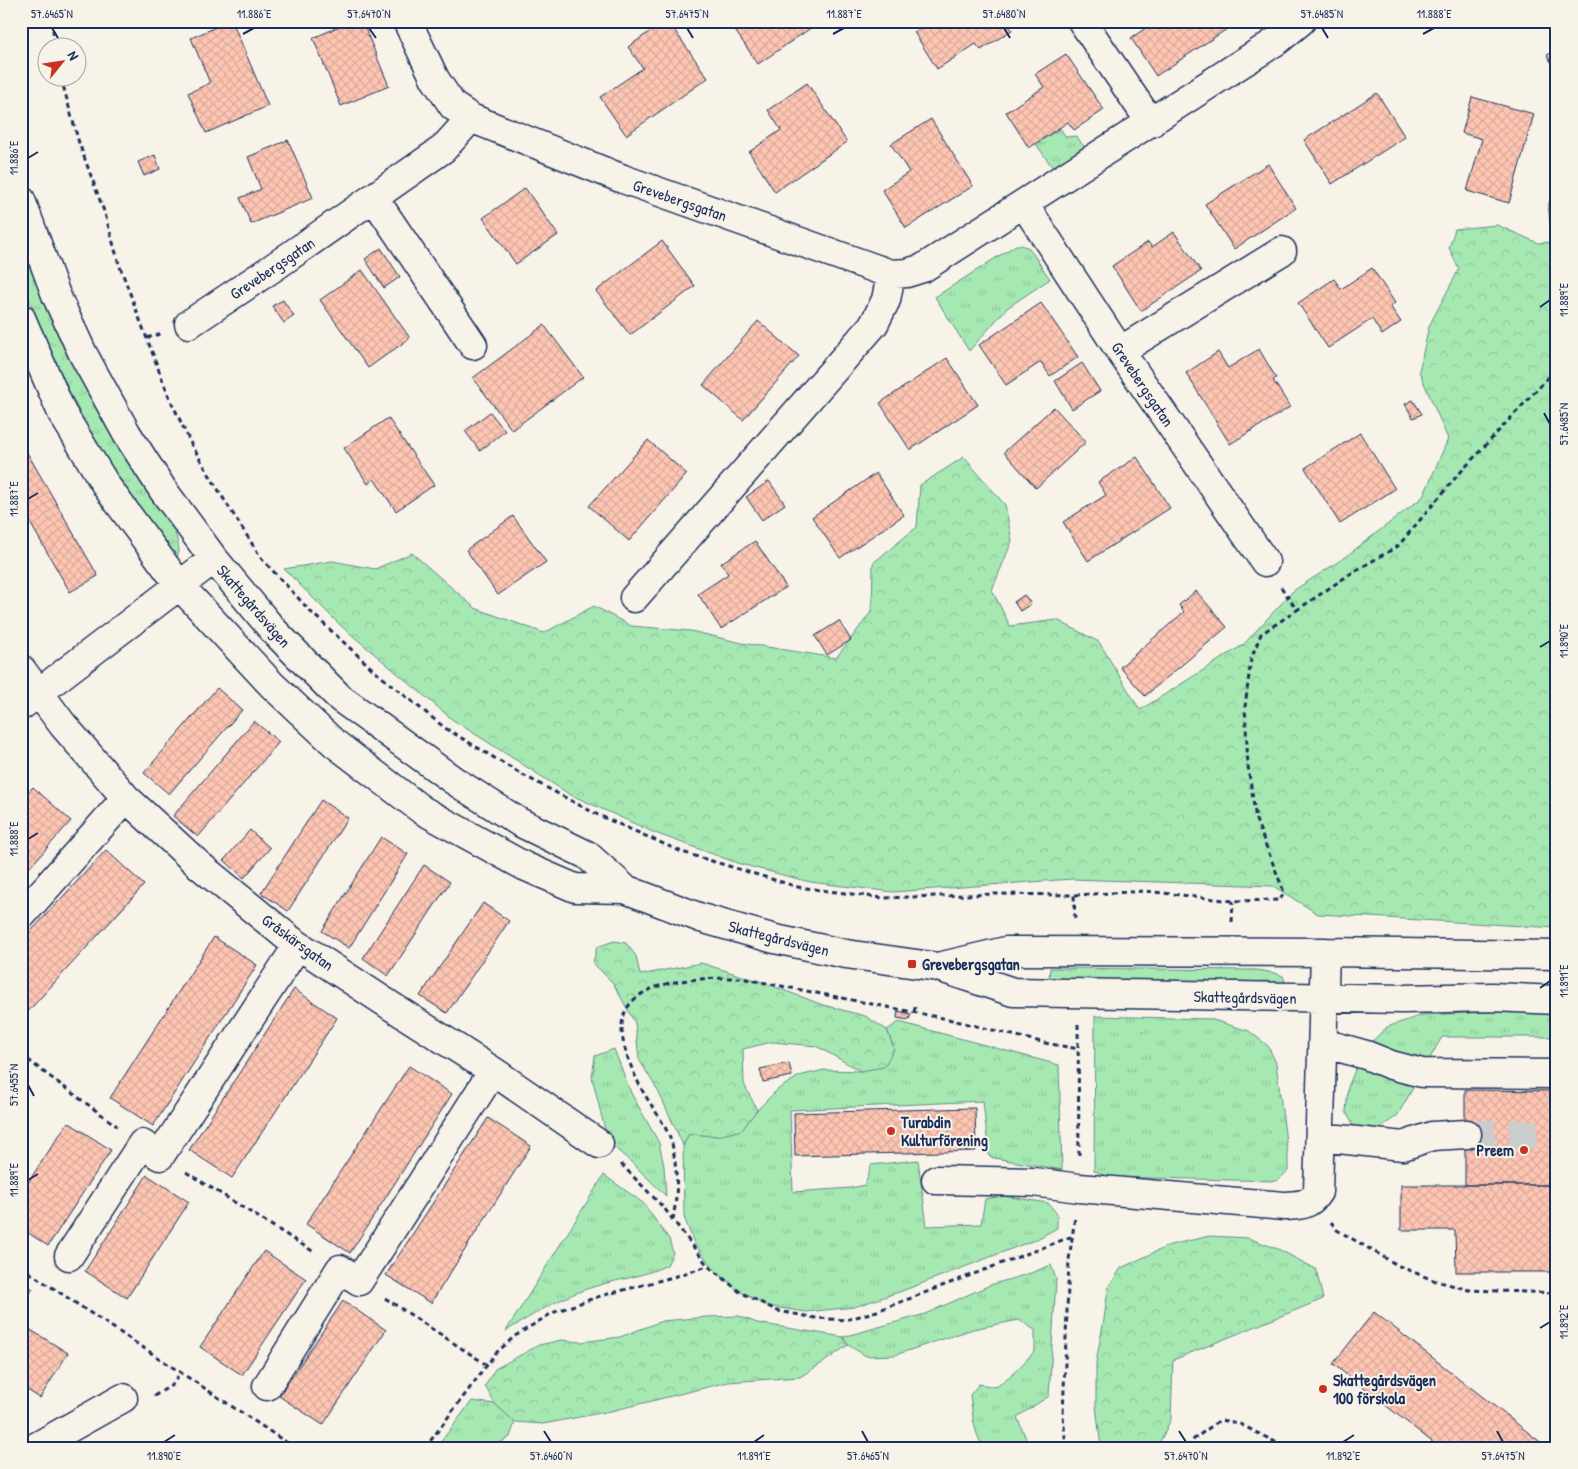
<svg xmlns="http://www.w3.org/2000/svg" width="1578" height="1469" font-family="'Patrick Hand',sans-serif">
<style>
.grass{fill:url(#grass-tufts);stroke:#608c88}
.forest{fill:url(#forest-crowns);stroke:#608c88}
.building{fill:url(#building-cross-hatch);stroke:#1b2f5e}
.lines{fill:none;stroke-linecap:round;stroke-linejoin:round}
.minor-tunnel{stroke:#cbcccc;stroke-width:28;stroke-dasharray:28 14;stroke-linecap:butt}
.minor-casing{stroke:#1b2f5e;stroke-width:31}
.path{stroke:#1b2f5e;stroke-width:3;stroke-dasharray:5 4;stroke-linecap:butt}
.minor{stroke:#f7f3e8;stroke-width:28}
.ticks{fill:none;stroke:#1b2f5e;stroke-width:2}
.poi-dot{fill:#c8321e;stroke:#f7f3e8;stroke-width:2}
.labels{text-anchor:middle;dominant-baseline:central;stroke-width:4;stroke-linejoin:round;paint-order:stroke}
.street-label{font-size:16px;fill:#1b2f5e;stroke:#f7f3e8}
.poi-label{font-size:16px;font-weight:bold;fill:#1b2f5e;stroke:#f7f3e8;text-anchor:start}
.neatline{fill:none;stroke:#1b2f5e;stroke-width:2}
.ticks-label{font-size:12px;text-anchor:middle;fill:#1b2f5e}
</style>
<defs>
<pattern id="grass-tufts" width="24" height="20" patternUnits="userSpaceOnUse" patternTransform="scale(1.25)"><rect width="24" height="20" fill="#a6e8b2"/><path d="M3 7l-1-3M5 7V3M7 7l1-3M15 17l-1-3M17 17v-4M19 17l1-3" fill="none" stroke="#8ec79c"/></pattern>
<pattern id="forest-crowns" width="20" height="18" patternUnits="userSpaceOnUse" patternTransform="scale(1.25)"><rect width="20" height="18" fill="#a6e8b2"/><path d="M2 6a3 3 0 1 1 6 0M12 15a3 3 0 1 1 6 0" fill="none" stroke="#8ec79c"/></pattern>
<pattern id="building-cross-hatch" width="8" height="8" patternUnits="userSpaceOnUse" patternTransform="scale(1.25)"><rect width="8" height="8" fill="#fec6b2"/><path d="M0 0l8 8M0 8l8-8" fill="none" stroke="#d9aa9c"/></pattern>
</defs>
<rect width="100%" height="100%" fill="#f7f3e8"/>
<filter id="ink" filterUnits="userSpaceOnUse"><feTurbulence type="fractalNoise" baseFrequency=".02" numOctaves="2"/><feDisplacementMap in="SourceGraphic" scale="10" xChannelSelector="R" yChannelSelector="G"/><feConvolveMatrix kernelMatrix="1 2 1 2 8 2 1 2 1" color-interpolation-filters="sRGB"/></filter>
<g filter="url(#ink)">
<path class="grass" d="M1060 128 1066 137 1077 136 1081 143 1085 147 1053 168 1036 144Z
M21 226 171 522C175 533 182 549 177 558H175L109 466 97 447 51 355 21 279Z
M1016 245H1021L1029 248 1050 279 1007 308 969 351 935 297Z
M1050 968 1257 970 1275 973 1283 976 1285 982 1281 984 1083 980 1049 978Z
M1537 1010 1557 1013V1037H1442L1397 1116 1375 1131 1355 1128 1346 1112 1348 1087 1364 1049 1387 1027 1422 1015Z
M1095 1016 1210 1019 1249 1031 1268 1046 1276 1063 1288 1157V1171L1277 1181 1106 1177 1094 1170Z
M899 1022 1059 1065 1062 1170 994 1158 989 1156 983 1101 790 1110 793 1192 851 1188 865 1185 871 1165 918 1160 927 1226 981 1224 985 1199 1003 1196 1048 1203 1057 1214V1228L1037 1239 902 1291 854 1307 806 1312 767 1306 739 1291 715 1271 694 1243 684 1217 683 1145 689 1134 718 1136 753 1114 777 1090 799 1076 824 1070 861 1071 894 1049 887 1030Z
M614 1049 631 1093 659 1143 664 1166 666 1196 631 1162 608 1142 592 1077 595 1056Z
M604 1175 643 1203 669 1239 673 1253 667 1265C645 1276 620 1279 596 1286 562 1296 536 1313 506 1331Z
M1051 1265 1056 1279 1049 1396 1017 1417 1030 1448H984C973 1432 973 1414 970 1395L979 1384 996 1387 1010 1377 1035 1351V1330L1019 1320 973 1329 895 1355 866 1356 848 1345 843 1337 925 1314 990 1285 1031 1273Z
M472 1401 495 1404 515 1422 510 1437 491 1448H436Z"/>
<path class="forest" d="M1557 184V928L1318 914 1273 886 1072 879 893 892 810 882 740 864 655 833 569 794 453 720 340 625 284 569 332 561 375 569 412 553 475 608 544 633 594 606 631 626 691 631 742 643 836 658 872 611 873 563 917 527 920 485 964 457 1005 505 1012 541 992 590 1010 626 1057 620 1099 642 1140 710 1243 645 1293 591 1344 558 1423 497 1448 439 1419 371 1429 326 1459 269 1449 248 1455 229 1497 225 1538 243 1552 242 1548 205Z
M614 941 626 943 636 956 640 975 701 963 762 982 823 1005 865 1016 887 1030 894 1049 884 1067 861 1071 816 1046 772 1042 743 1049 744 1084 757 1110 742 1130 718 1136 689 1134 683 1145 659 1093 639 1059 635 1023 613 983 593 963 597 947Z
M1210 1236 1248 1238 1278 1249 1316 1269 1323 1299 1173 1360 1171 1419 1157 1448H1101L1096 1406V1362L1104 1319 1108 1288 1121 1268 1170 1245Z
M739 1316 757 1323 843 1337 848 1345 824 1362 800 1377 728 1382 611 1411 543 1424 515 1422 495 1404 485 1386 495 1369 539 1345 561 1340 581 1342 620 1337 662 1321 706 1317Z"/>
<path class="building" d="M230 21H232L268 106 206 133 188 93 210 83 191 38Z
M352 21H362L389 86 341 106 313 38Z
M665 21H668L708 78 626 135 600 97 643 68 628 47Z
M739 21H821L758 64 732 26Z
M931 21H1006L1012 30 981 50 976 44 937 69 914 32Z
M1156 21H1239L1156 76 1131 38Z
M1557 50V72L1547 55Z
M1066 54 1104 110 1074 130 1068 122 1029 148 1006 112 1044 87 1035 74Z
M807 83 847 142 775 192 749 152 781 130 768 110Z
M1377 93 1405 137 1332 184 1304 140Z
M1472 97 1534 114 1509 203 1467 191 1482 139 1462 133Z
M931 119 973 186 906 228 882 190 909 172 891 144Z
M288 140 313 198 251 224 240 198 261 189 248 157Z
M155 155 160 169 144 176 138 162Z
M1268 164 1296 208 1234 249 1205 204Z
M525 188 558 235 516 264 483 218Z
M1174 232 1201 271 1141 311 1112 266 1148 242 1152 247Z
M662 241 695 286 630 335 596 291Z
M381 248 400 277 384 288 365 259Z
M1372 268 1395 303 1390 306 1401 322 1382 335 1372 319 1328 348 1298 303 1334 279 1341 289Z
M362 270 410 338 368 368 320 300Z
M283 300 294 316 284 323 272 306Z
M1041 303 1078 357 1050 376 1041 362 1006 385 979 345Z
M758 321 799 356 743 420 703 385Z
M544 325 583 377 512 430 473 378Z
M1259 349 1276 378 1273 380 1290 407 1230 444 1186 373 1218 352 1228 368Z
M947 358 978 405 910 450 880 403Z
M1082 363 1100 391 1072 409 1055 381Z
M1413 400 1422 414 1413 418 1405 404Z
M1054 407 1086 442 1036 488 1004 452Z
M490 412 505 431 480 451 465 431Z
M388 418 434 485 396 511 374 479 368 484 344 448Z
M1360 433 1395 489 1340 524 1305 468Z
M648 440 687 474 629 541 589 506Z
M21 442 98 576 70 592 21 507Z
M1137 457 1170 508 1088 561 1063 522 1106 495 1098 482Z
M876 473 904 515 840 558 812 517Z
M769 481 785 504 762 520 746 497Z
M513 516 546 562 498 595 466 550Z
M755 541 786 587 721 629 698 594 728 574 721 563Z
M1196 591 1227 627 1145 696 1120 667 1184 612 1179 605Z
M1024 595 1031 604 1020 611 1014 602Z
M839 621 851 640 827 655 815 636Z
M217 688 242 710 169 794 144 773Z
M254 721 279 742 198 837 173 816Z
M33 787 71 821 21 877V800Z
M321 800 348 818 288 911 261 893Z
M250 830 270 848 244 878 224 860Z
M381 837 408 854 349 948 322 931Z
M106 850 144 885 21 1019V942Z
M424 865 450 882 388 976 363 958Z
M483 903 509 921 447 1013 420 996Z
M214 937 257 965 153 1126 110 1098Z
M294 989 337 1018 232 1178 189 1150Z
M898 1011 911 1014 909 1020 897 1018Z
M789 1063 792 1076 763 1082 760 1069Z
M409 1066 452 1094 350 1253 306 1224Z
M1465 1090 1557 1091V1185H1465Z
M975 1108 976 1151 795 1156 794 1113Z
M488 1118 531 1146 431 1303 386 1275Z
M68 1122 111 1150 48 1246 21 1228V1193Z
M147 1175 189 1202 127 1298 85 1271Z
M1401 1185H1557V1272H1456L1455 1230H1401Z
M264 1251 306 1279 242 1375 200 1347Z
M21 1282 33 1289 26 1298 21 1295Z
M343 1301 386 1330 323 1425 279 1396Z
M1374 1312 1548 1448H1440L1333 1364Z
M21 1324 68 1353 40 1398 21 1386Z"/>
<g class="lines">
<path class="minor-tunnel" d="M1467 1134H1557"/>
<g class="minor-casing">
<path id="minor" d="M407 21 435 79 453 106 471 118 623 179 891 274 907 273 923 268 1247 60 1278 40 1301 21
M1082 21 1151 123
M374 198 473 345
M21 200 56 295 83 354 127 434 163 490 214 559 273 630 340 698 453 780 519 822 587 855 625 889
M1024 204 1120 351 1265 562
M21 318 62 413 107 487 180 586 272 685 334 743 422 810 524 866 575 888 625 889 701 918 775 939 846 954 938 967 1013 992 1403 999 1492 997 1557 1000
M189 324 274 267 443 149 471 118
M1120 351 1282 251
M634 598 874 324 886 300 891 274
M21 669 63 725 126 798 199 865 292 941 391 1006 493 1071 599 1144
M21 706 214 559
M21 916 126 798
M938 967 1006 951 1325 952 1557 955
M1323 1043 1366 1055 1391 1065 1422 1073 1557 1074
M1320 1137 1403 1146 1432 1136 1467 1134
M936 1180 1033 1182 1079 1188 1284 1206C1300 1205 1309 1206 1318 1192L1325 952
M69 1256 142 1144 160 1156 298 945
M267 1386 340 1269 359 1281 493 1071
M34 1448 123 1398"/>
</g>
<path class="path" d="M52 21 55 48
M61 78 79 143 105 214 119 264 167 392 191 444 225 501 261 558 312 613 378 674 445 728 521 774 598 815 682 852 798 887 883 898 995 894 1074 895 1075 921
M147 338 160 334
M1281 587 1297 610 1350 574 1398 546 1457 476 1557 368
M1075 895 1145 891 1233 901 1280 900 1284 892 1256 820 1248 766 1245 707 1251 659 1261 634 1297 610
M1232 922 1233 901
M914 1012 916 1004
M1078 1024 1079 1159
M21 1054 41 1070 117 1126
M621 1164 664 1208 708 1266 740 1292 778 1311 816 1318 846 1320 877 1311 1073 1236
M186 1172 314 1252
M673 1220C677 1195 678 1180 674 1155 673 1151 673 1145 671 1141 664 1120 648 1103 639 1084 631 1067 621 1045 622 1026 624 976 707 978 741 978L948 1019 1045 1043 1079 1049
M1331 1222 1337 1230 1399 1266 1433 1280 1469 1290 1557 1293
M21 1267 295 1448
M385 1298 487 1365
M154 1396 172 1385 181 1372
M425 1448 496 1353 515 1336 552 1313 597 1297 673 1277 708 1266
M1068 1448 1065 1437 1063 1415 1069 1260 1075 1217
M1188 1448 1194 1439 1220 1420 1238 1423 1287 1448"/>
<use href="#minor" class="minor"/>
</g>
</g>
<path class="ticks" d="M52 28 58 38M369 28 376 38M687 28 693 38M1004 28 1010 38M1322 28 1328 38M243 34 254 28M833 34 844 28M1423 34 1434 28M28 158 38 152M1540 307 1550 300M1544 413 1550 424M28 499 38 493M1540 647 1550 641M28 839 38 833M1540 988 1550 981M28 1085 34 1096M28 1180 38 1174M1540 1328 1550 1322M544 1431 551 1442M862 1431 868 1442M1179 1431 1186 1442M1497 1431 1503 1442M164 1442 175 1435M754 1442 764 1435M1343 1442 1354 1435"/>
<g class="poi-dot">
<rect x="907" y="959" width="10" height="10" rx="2.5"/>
<circle cx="891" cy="1131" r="5"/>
<circle cx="1524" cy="1150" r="5"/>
<circle cx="1323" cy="1389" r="5"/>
</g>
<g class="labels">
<g class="street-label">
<text transform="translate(680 200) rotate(19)">Grevebergsgatan</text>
<text transform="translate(272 268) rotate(-34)">Grevebergsgatan</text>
<text transform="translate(1143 384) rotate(56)">Grevebergsgatan</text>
<text transform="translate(254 606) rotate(49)">Skattegårdsvägen</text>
<text transform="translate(779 938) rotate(14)">Skattegårdsvägen</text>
<text transform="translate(298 942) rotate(36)">Gråskärsgatan</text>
<text transform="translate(1245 997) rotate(1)">Skattegårdsvägen</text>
</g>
<g class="poi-label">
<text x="922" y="964">Grevebergsgatan</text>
<text x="901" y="1122">Turabdin<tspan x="901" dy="18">Kulturförening</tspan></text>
<text x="1514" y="1150" text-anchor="end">Preem</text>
<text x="1333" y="1380">Skattegårdsvägen<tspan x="1333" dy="18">100 förskola</tspan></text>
</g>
</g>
<rect width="1578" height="1469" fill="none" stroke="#f7f3e8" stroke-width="55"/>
<g transform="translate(62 62) rotate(60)"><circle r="24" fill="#f7f3e8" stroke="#9fa5b1"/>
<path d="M0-4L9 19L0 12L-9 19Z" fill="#c8321e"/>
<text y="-8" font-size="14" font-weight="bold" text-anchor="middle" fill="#1b2f5e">N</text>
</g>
<rect x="28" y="28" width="1522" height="1414" class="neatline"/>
<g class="ticks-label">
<text x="52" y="18">57.6465°N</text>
<text x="254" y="18">11.886°E</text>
<text x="369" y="18">57.6470°N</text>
<text x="687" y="18">57.6475°N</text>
<text x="844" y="18">11.887°E</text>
<text x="1004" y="18">57.6480°N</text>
<text x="1322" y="18">57.6485°N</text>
<text x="1434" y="18">11.888°E</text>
<text transform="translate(14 158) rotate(-90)" y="4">11.886°E</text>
<text transform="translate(1564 300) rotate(-90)" y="4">11.889°E</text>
<text transform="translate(1564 424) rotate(-90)" y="4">57.6485°N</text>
<text transform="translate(14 499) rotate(-90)" y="4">11.887°E</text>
<text transform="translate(1564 641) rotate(-90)" y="4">11.890°E</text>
<text transform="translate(14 839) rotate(-90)" y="4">11.888°E</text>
<text transform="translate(1564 981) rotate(-90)" y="4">11.891°E</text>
<text transform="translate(14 1085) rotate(-90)" y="4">57.6455°N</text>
<text transform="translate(14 1180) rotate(-90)" y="4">11.889°E</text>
<text transform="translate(1564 1322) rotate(-90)" y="4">11.892°E</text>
<text x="164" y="1460">11.890°E</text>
<text x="551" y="1460">57.6460°N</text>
<text x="754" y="1460">11.891°E</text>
<text x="868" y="1460">57.6465°N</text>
<text x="1186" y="1460">57.6470°N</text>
<text x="1343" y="1460">11.892°E</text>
<text x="1503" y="1460">57.6475°N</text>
</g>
</svg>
